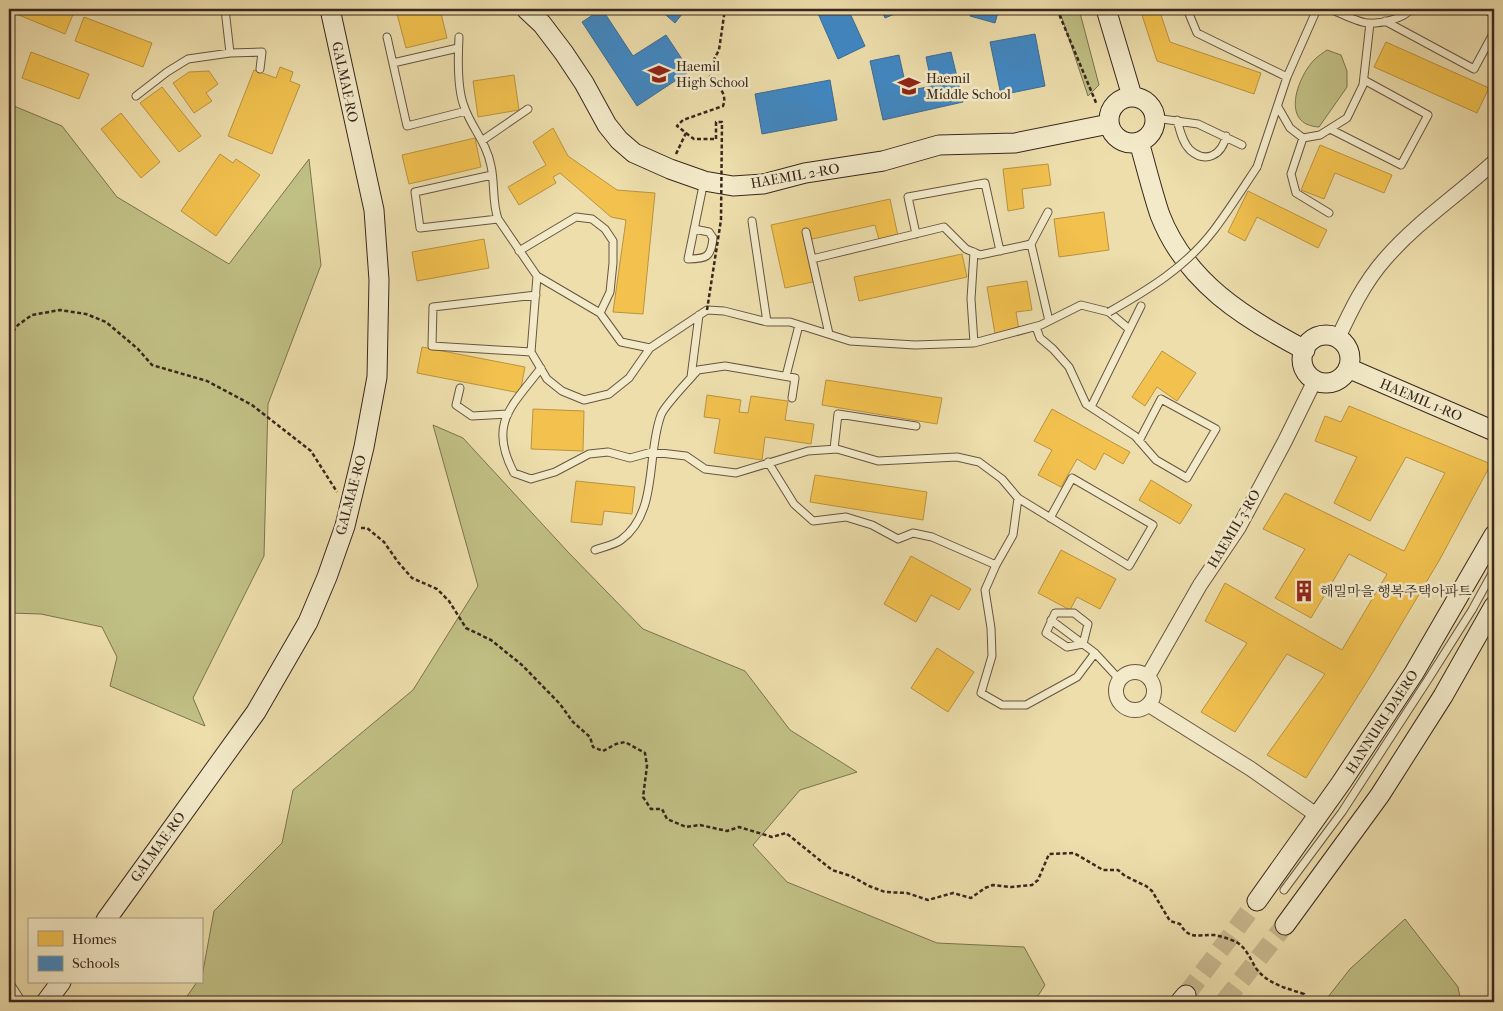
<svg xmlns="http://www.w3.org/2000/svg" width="1503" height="1011" font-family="'IM FELL French Canon','Noto Serif KR',serif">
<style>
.green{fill:#c0bf84;stroke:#7c7351}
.homes{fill:#f2c14e;stroke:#ba9340}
.schools{fill:#3f88c5;stroke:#3d6b93}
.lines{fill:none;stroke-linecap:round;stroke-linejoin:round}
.secondary-tunnel{stroke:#c9b990;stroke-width:19;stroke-dasharray:19 9;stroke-linecap:butt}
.lane-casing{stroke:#665542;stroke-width:9}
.street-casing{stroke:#665542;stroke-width:16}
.secondary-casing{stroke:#39271e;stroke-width:21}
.path{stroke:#39271e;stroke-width:2.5;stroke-dasharray:4 2.5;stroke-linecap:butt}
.lane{stroke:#f3eac9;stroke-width:7}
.street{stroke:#f3eac9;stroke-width:14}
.secondary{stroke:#f3eac9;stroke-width:19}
.lane-bridge-casing{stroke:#665542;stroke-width:9;stroke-linecap:butt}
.path-bridge{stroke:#39271e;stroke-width:2.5;stroke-dasharray:4 2.5;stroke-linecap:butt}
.lane-bridge{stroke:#f3eac9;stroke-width:7}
.labels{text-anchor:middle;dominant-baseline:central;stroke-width:5;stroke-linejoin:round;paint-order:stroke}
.poi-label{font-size:14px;fill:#39271e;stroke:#f3eac9;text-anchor:start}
.street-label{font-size:14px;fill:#39271e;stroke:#f3eac9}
</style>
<rect width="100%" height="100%" fill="#eddeac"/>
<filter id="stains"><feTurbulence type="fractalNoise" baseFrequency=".004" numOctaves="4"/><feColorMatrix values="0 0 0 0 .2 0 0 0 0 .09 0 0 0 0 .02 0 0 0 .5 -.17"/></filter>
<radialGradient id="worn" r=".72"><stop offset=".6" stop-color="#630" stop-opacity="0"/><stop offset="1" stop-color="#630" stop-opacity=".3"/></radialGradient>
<path class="green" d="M1059 9H1079L1099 85 1088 96Z
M1327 50 1341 55 1347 71V87L1319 127C1280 125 1297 78 1314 60 1318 56 1323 53 1327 50Z
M14 106 62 126 117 197 229 264 309 159 321 265 268 404 264 556 193 698 205 726 110 686 117 657 102 627 41 614 9 613V133Z
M433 425 463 438 568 552 643 629 745 671 790 730 857 772 800 790 753 845 787 882 937 943 1024 947 1045 985 1034 1002H183L197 982H201L214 911 282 843 293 790 413 690 478 586Z
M1405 919 1458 987 1461 1002H1324L1350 969Z"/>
<path class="homes" d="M10 9H65L74 12 65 34 9 11Z
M419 9H440L447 38 406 48 397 14Z
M1140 9H1159L1170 42 1261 73 1254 94 1157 61Z
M84 17 152 43 143 67 75 41Z
M1386 42 1489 88 1477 113 1374 67Z
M31 52 89 74 79 99 22 78Z
M280 67 293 72 290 81 300 85 272 154 228 136 254 70 276 78Z
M209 71 218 84 206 93 212 101 194 113 173 83 189 72Z
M514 75 519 110 478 117 473 81Z
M162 87 201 136 179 152 140 103Z
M121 113 160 162 141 178 101 129Z
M553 128 568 156 617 190 655 193 643 314 613 312 626 220 611 217 560 173 553 177 556 183 519 205 508 187 546 165 533 142Z
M475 138 481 167 409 184 402 155Z
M1320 145 1392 175 1384 193 1335 173 1324 199 1301 190Z
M220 154 233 163 236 159 260 175 216 236 181 211Z
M1048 164 1051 185 1022 189 1024 208 1008 211 1003 169Z
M1248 191 1327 230 1318 248 1257 217 1245 241 1228 232Z
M890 199 898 236 879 240 875 225 808 240 817 281 785 288 771 225Z
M1104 212 1109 250 1059 257 1054 219Z
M484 239 489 268 417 281 412 252Z
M962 254 967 277 859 301 854 277Z
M1027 281 1032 310 1016 312 1019 330 995 334 987 287Z
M422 347 525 367 520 393 417 373Z
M1162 351 1196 373 1177 401 1157 387 1145 406 1132 397Z
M826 380 942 398 937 424 822 405Z
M707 395 741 400 739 412 748 413 751 396 788 401 785 420 814 424 811 444 765 437 762 460 714 453 720 419 704 417Z
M1349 406 1491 464 1440 559 1373 672 1306 778 1267 755 1325 674 1287 654 1235 732 1201 712 1247 643 1205 621 1225 583 1342 650 1387 574 1349 554 1311 618 1275 598 1305 549 1263 529 1285 493 1404 551 1445 473 1406 457 1370 521 1334 503 1357 457 1315 441 1325 416 1341 422Z
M533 409 584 411 583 451 531 449Z
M1052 409 1130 452 1123 464 1104 453 1095 470 1077 459 1061 487 1038 475 1052 450 1034 441Z
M815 475 927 492 923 520 810 502Z
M1151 480 1192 505 1180 524 1139 500Z
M576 481 635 487 632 514 604 511 602 525 571 522Z
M1061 550 1116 579 1100 609 1077 597 1070 610 1038 593Z
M911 556 971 589 959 610 931 595 916 622 884 604Z
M937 648 974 672 948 712 911 688Z"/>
<path class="schools" d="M602 9 633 56 666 35 690 71 637 106 582 22Z
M659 9H686L675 23Z
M816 9H848L865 46 838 59Z
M881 9H906L885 18Z
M972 9H999L995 23 970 16Z
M1035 34 1045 86 1001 95 990 42Z
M951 52 963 102 883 120 870 61 899 55 907 91 932 86 926 57Z
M830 80 837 120 762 134 755 94Z"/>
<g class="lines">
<path class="secondary-tunnel" d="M1186 995 1257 901
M1224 1002 1285 925"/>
<g class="lane-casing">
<path id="lane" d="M1187 9 1197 33 1287 77
M1330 9C1340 13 1357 22 1367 23 1379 24 1404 19 1411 9
M1484 9 1494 14
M1385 21 1474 69 1494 32
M387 37 407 126 466 111
M459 37C458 56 457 88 464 106 471 127 487 143 491 166 495 184 492 202 498 219L537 276 600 313 621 342 650 348
M230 53 262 52 260 69
M393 63 458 48
M136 96 167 72 188 59 230 53 225 9
M1278 107 1290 128 1303 138 1320 135 1347 118 1363 85 1370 23
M1155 118 1198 124 1242 145
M1177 120C1180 130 1182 142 1190 150 1206 164 1222 155 1226 136
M1330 129 1401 165 1428 115 1364 80
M1303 138 1291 174 1296 193 1329 213
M483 140 528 109
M1257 167 1287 77 1317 9
M492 175 415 192 420 228 498 219
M1048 212 1031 244 1049 321
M752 221 767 322
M694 229 709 232 713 238C711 257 707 259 688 259L704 181
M806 232 812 259
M916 234 908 197 985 183 1000 251
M519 251 576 217 592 219 605 229 613 241V263L610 292 600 313
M537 276 531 352 547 379 562 391 584 400 609 394 629 378 650 348 707 310 724 311 767 322H790L850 341 915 345 974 343 1041 325 1081 305 1109 312 1129 329
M1036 327 1040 338 1053 349 1069 367 1086 404 1135 436 1156 460 1187 478 1216 429 1161 399 1139 441
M829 334 812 259 944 227 966 249 980 255 1031 244
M974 343 971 299 974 252
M531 352 432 346 433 307 536 295
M541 368C511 407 488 424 514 473L531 479 555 472 589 454 608 452 630 458 652 452 686 456 705 469 736 473 808 451 837 449 878 461 957 457 979 462 1002 479 1018 498 1129 566 1153 525 1072 478 1050 518
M786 376 799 325
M691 377 699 315
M460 388 456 405 472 416 508 414
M1091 407 1141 306
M834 449 838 414 916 426
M768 462 794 504 813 521 846 517 872 525 898 539 913 533 932 537 996 565
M1018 498 1013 535 996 565 985 590 991 628 992 656 981 693 1002 705H1026L1077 677 1095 653
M595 550C603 547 614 545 621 540 659 512 646 455 661 415 664 406 690 379 698 370L725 366 795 378 792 398
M1055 613H1074L1088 624 1083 644 1067 647 1046 633Z
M1051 620 1095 653 1119 679
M1284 890 1342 812 1429 678 1472 610 1494 570
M9 982 22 1002"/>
</g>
<g class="street-casing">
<path id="street" d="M1338 338C1351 310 1364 283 1385 259 1417 222 1458 195 1494 162
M1116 691a19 19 0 1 1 38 0a19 19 0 1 1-38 0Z
M1148 676 1200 585 1239 527 1285 441 1315 380
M1149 705 1251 769 1318 816"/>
</g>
<g class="secondary-casing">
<path id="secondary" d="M526 9 542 24 564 53 584 83 607 125 619 140 634 153 670 169 704 181 733 186 763 184 805 173 883 161 939 145 1015 143 1109 124
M1106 9 1132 96
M1109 120a23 23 0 1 1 46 0a23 23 0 1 1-46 0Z
M1139 142C1146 166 1152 191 1160 215 1186 282 1244 318 1305 350
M1302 359a24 24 0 1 1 48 0a24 24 0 1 1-48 0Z
M1348 368 1494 431
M1257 901 1341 783 1414 673 1494 535
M106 920 256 712 308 622 327 577 345 526 364 447 377 377 379 280 374 210 330 9
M1285 925 1380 795 1443 696 1494 606
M46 1002 61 982
M1180 1002 1186 995"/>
</g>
<path class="path" d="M1057 9 1097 105
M686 133 694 139H716
M676 154 686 133 677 126 683 120 723 106C728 93 717 85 709 75L710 67 719 50 725 9
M9 337 18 325 32 315 60 310 86 314 106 322 138 349 152 365 207 381 252 405 311 451 337 492
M361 528H367L384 542 398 562 412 578 437 589 449 601 466 628 491 640 522 665 560 704 573 722 590 737 593 747 603 751 616 744 625 742 645 753 647 766 643 797 651 809H662L667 819 686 827 700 825 727 831 739 827 772 837 786 833 832 870 851 876 869 886 885 892 907 893 928 900 953 893 971 898 985 888 993 885 1011 887 1032 885 1038 880 1049 854 1074 853 1103 870H1118L1125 876 1146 886 1152 891 1170 921 1180 924C1190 941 1198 934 1214 935 1220 936 1230 939 1236 942 1248 948 1251 963 1259 972 1271 985 1289 989 1304 994L1300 1002"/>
<use href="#lane" class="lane"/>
<use href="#street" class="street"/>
<use href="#secondary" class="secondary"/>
<g class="lane-bridge-casing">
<path id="lane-bridge" d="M1109 312C1148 290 1186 267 1214 230 1229 210 1243 188 1257 167"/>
</g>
<path class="path-bridge" d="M707 310 721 220 722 122H716V139"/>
<use href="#lane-bridge" class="lane-bridge"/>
</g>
<defs>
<g id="school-bare" transform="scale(1.725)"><path d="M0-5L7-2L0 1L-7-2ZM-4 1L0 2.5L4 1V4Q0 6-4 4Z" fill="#8f2418" stroke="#f3eac9" stroke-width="2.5" paint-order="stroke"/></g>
<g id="building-bare" transform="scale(1.725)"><path d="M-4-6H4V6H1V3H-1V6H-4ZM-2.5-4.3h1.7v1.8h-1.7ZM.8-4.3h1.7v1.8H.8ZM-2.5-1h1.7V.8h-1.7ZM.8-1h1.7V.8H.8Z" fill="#8f2418" stroke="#f3eac9" stroke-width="2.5" paint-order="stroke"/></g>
</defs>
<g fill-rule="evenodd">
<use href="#school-bare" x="659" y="74"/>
<use href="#school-bare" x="909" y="86"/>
<use href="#building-bare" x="1304" y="591"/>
</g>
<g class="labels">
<g class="poi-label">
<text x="676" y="66">Haemil<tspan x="676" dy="16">High School</tspan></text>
<text x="926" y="78">Haemil<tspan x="926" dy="16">Middle School</tspan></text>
<text x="1320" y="591">해밀마을 행복주택아파트</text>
</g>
<g class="street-label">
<text transform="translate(345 82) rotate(78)">GALMAE-RO</text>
<text transform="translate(795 176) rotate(-10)">HAEMIL 2-RO</text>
<text transform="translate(1421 400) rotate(23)">HAEMIL 1-RO</text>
<text transform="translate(351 495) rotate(-75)">GALMAE-RO</text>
<text transform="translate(1234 529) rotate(-59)">HAEMIL 3-RO</text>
<text transform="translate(1382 722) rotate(-57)">HANNURI-DAERO</text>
<text transform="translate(158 847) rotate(-54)">GALMAE-RO</text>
</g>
</g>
<rect width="1503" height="1011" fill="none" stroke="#eddeac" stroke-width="30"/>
<rect x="10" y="10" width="1483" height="991" fill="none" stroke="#39271e" stroke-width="2.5"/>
<rect x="15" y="15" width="1473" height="981" fill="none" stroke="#39271e"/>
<rect x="28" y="918" width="175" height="65" fill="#f3eac9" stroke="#a99c85"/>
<rect x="38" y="931" width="25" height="15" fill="#f2c14e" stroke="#a99c85"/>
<text x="72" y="944" font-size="15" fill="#39271e">Homes</text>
<rect x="38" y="956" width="25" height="15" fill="#3f88c5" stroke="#a99c85"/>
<text x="72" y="968" font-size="15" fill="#39271e">Schools</text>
<rect width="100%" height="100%" filter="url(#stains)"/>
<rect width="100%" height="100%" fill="url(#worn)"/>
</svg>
